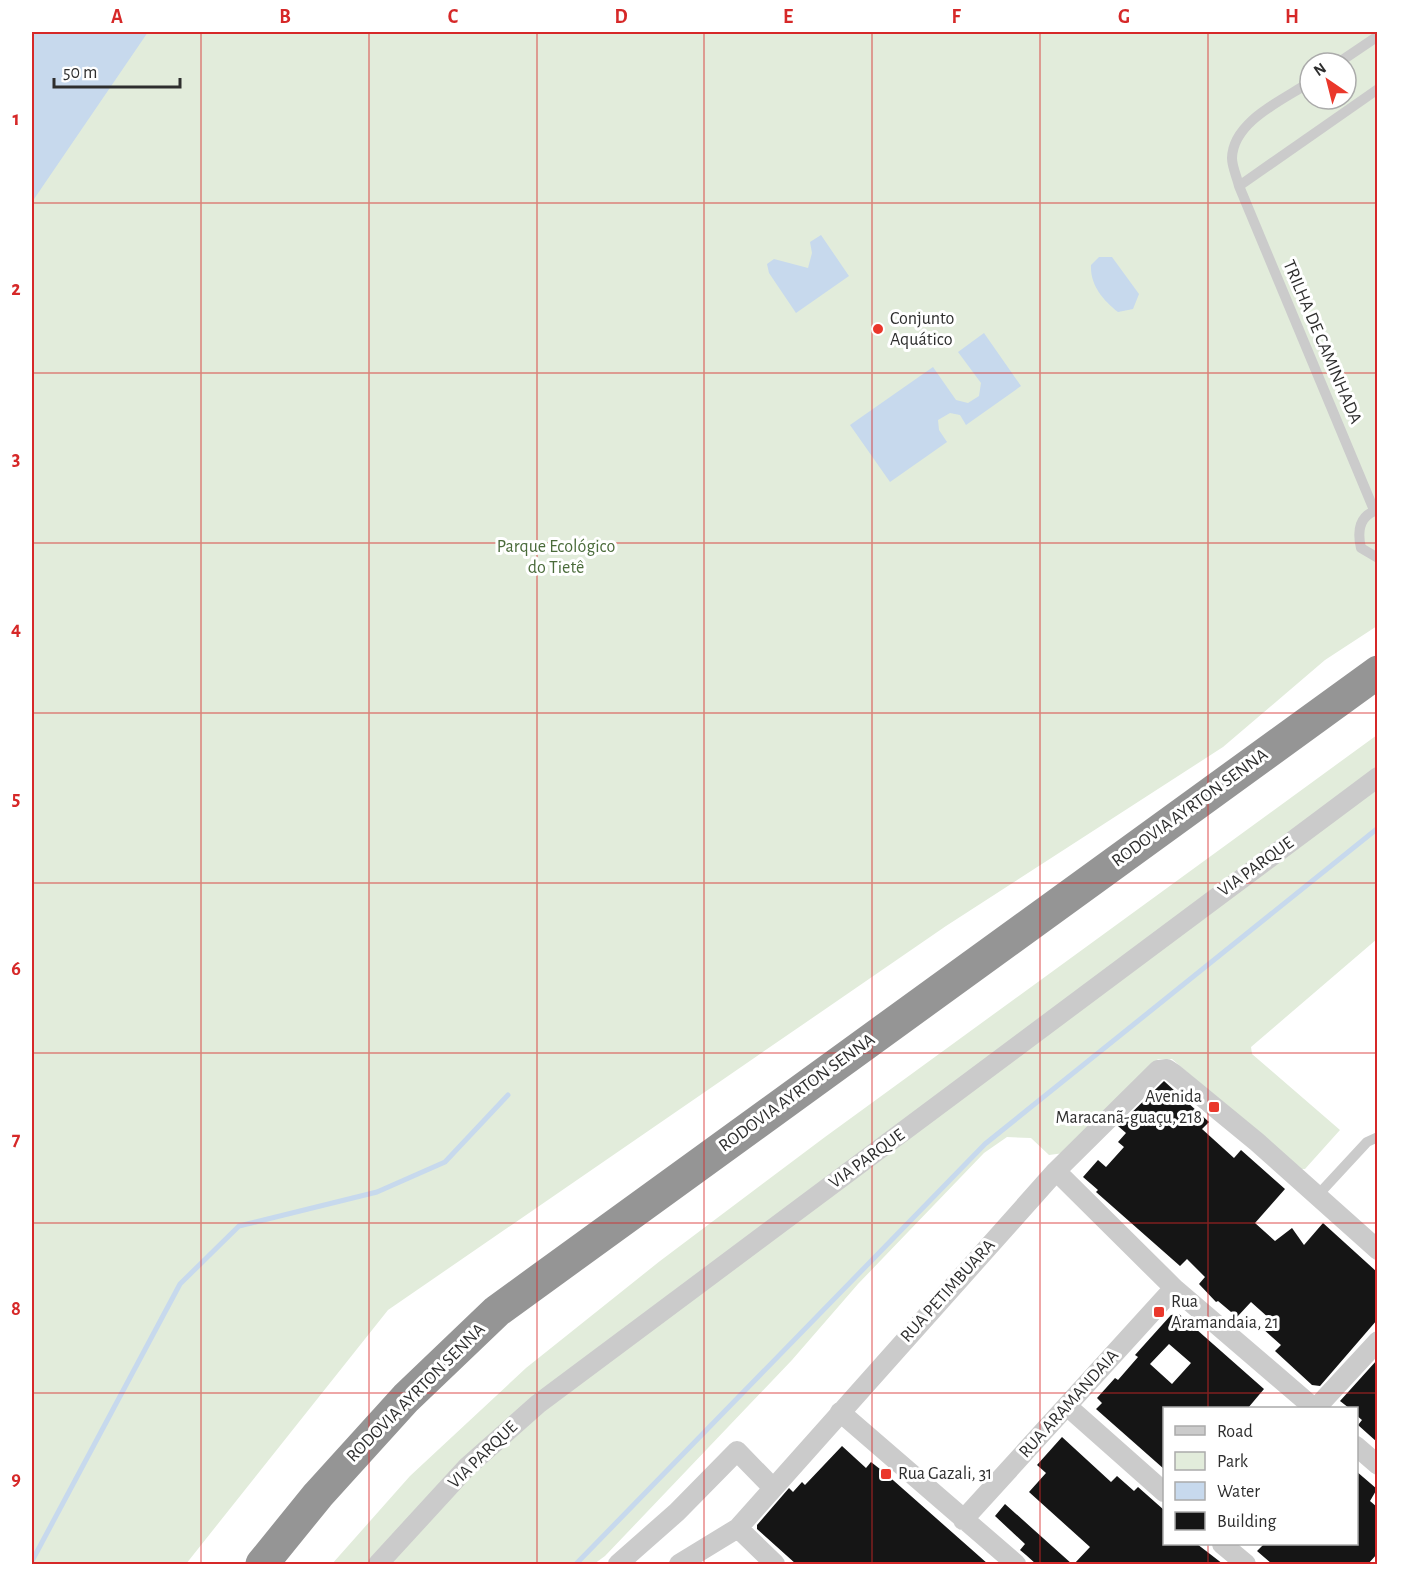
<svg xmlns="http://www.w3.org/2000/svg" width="1409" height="1596" font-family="'Alegreya Sans',sans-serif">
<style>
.green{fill:#e2ecdb;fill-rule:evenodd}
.water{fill:#c7d9ed}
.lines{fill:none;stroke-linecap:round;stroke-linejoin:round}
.stream{stroke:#c7d9ed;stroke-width:5}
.building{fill:#151515;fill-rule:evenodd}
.service{stroke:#cbcbcb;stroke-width:10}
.minor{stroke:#cbcbcb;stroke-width:20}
.motorway{stroke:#959595;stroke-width:33}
.grid{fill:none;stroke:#d62828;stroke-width:1.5;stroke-opacity:0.55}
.poi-dot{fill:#ea372b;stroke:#fff;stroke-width:2}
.labels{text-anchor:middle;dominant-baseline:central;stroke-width:6;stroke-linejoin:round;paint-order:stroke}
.poi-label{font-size:18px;fill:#2e2e2e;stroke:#fff;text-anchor:start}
.street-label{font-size:18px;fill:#2e2e2e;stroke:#fff}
.park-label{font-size:18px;fill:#4a6b3a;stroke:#fff}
.neatline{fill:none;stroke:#d62828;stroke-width:2}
.grid-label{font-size:20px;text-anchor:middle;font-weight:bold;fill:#d62828}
</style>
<rect width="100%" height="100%" fill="#fff"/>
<path class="green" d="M32 32H1377V626L1325 660 1223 747 946 926 388 1310 186 1564H32ZM1310 63H1346V99H1310Z
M1377 735V939L1251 1047 1252 1054 1340 1130 1305 1169H1299L1172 1059H1158L1064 1153 1049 1155 1031 1138 1007 1137 984 1153 858 1284 792 1360 605 1556 594 1564H332L410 1476 526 1368 660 1261 825 1137Z"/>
<path class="water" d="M32 32H148L32 202Z
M821 235 849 276 796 313 769 273 767 264 774 259 808 268 812 253 810 242Z
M1099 257H1112L1139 294 1133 309 1118 312C1103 300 1090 285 1091 265Z
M984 333 1021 386 966 425 960 415 950 413 938 420 939 430 947 442 890 482 850 425 933 367 956 400 968 403 979 396 981 383 958 352Z"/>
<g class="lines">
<path class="stream" d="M32 1561 180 1284 239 1226 377 1192 445 1162 508 1095
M576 1564 985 1144 1378 828"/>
</g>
<path class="building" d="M1164 1081 1209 1122 1202 1129 1234 1158 1241 1150 1285 1189 1255 1223 1275 1241 1292 1228 1304 1245 1323 1223 1377 1272V1320L1320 1386 1312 1385 1275 1351 1281 1345 1262 1328 1270 1319 1251 1302 1237 1317 1218 1301 1216 1302 1199 1284 1205 1277 1187 1259 1180 1266 1096 1192 1098 1190 1083 1177 1098 1160 1106 1167 1124 1147 1118 1142 1126 1133 1118 1126Z
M1179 1314 1264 1389 1248 1408H1164V1469L1096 1409 1102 1403 1097 1398 1115 1378 1118 1380 1138 1357 1135 1355 1171 1315ZM1169 1344 1191 1363 1172 1384 1150 1364Z
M1377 1360V1442L1358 1425 1362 1420 1356 1415V1408H1349L1340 1401Z
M1062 1437 1111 1482 1117 1476 1134 1491 1138 1487 1164 1510V1544H1197L1223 1564H1074L1090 1547 1029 1492 1046 1473 1037 1465Z
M842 1446 866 1468 871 1462 885 1473 988 1564H796L757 1529V1525L789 1488 793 1492 802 1482 805 1485Z
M1356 1471 1377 1489 1370 1501 1377 1507V1554L1368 1564H1272L1257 1551 1264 1544H1356Z
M1005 1504 1072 1564H1036L1026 1555 1020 1550 1025 1544 995 1516Z"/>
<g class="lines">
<path class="service" d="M1338 63 1378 36
M1310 82C1283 100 1233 121 1232 158 1232 167 1237 177 1239 186L1374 510
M1239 186 1378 89
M1378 510C1359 515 1357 531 1361 548L1378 558
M1317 1196 1367 1142 1378 1137"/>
<path class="minor" d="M1056 1171 1174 1288 1314 1408
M1067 1406 1164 1492
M1316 1408 1378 1341
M840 1412 1016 1564
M1356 1446 1378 1465
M963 1520 1174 1288
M1222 1544 1246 1564
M378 1564 467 1467 538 1404 1378 777
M618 1564 677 1512 737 1451 773 1488
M679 1564 738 1528
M775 1564 738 1528 1056 1171 1158 1070 1167 1069 1173 1073 1257 1142 1378 1250"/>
<path class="motorway" d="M262 1564 318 1495 406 1398 497 1311 1378 672"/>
</g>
<path class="grid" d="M201 32V1564M369 32V1564M537 32V1564M704 32V1564M872 32V1564M1040 32V1564M1208 32V1408M32 203H1378M32 373H1378M32 543H1378M32 713H1378M32 883H1378M32 1053H1378M32 1223H1378M32 1393H1378M1208 1544V1564"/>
<g class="poi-dot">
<circle cx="878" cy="329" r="6"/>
<rect x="1208" y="1101" width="12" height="12" rx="3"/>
<rect x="1153" y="1306" width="12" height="12" rx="3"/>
<rect x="880" y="1468" width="12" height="12" rx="3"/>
</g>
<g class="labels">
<g class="poi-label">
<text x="890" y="319">Conjunto<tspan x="890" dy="21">Aquático</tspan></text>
<text x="1202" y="1097" text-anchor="end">Avenida<tspan x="1202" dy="21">Maracanã-guaçu, 218</tspan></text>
<text x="1171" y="1302">Rua<tspan x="1171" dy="21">Aramandaia, 21</tspan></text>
<text x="898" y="1474">Rua Gazali, 31</text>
</g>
<g class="street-label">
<text transform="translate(1322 342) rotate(67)">TRILHA DE CAMINHADA</text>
<text transform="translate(1190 808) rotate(-36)">RODOVIA AYRTON SENNA</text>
<text transform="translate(1256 867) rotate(-36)">VIA PARQUE</text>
<text transform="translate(797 1093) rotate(-36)">RODOVIA AYRTON SENNA</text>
<text transform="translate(867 1159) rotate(-36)">VIA PARQUE</text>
<text transform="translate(948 1291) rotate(-48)">RUA PETIMBUARA</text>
<text transform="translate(416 1393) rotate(-45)">RODOVIA AYRTON SENNA</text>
<text transform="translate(1069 1404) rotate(-48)">RUA ARAMANDAIA</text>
<text transform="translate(483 1455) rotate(-44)">VIA PARQUE</text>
</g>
<g class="park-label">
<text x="556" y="547">Parque Ecológico<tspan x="556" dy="21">do Tietê</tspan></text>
</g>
</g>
<rect width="1409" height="1596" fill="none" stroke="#ffffff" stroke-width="66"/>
<rect x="1163" y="1407" width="195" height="138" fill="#ffffff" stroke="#ababab" stroke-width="1.5"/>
<rect x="1175" y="1426" width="30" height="9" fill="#cbcbcb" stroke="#ababab" stroke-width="1.5"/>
<text x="1217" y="1437" font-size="18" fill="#2e2e2e">Road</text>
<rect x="1175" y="1452" width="30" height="18" fill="#e2ecdb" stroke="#ababab" stroke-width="1.5"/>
<text x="1217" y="1467" font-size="18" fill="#2e2e2e">Park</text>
<rect x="1175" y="1482" width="30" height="18" fill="#c7d9ed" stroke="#ababab" stroke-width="1.5"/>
<text x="1217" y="1497" font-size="18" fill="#2e2e2e">Water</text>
<rect x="1175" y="1512" width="30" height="18" fill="#151515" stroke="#ababab" stroke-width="1.5"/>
<text x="1217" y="1527" font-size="18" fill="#2e2e2e">Building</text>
<g transform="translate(1328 81) rotate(325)"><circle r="28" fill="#ffffff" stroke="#ababab" stroke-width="1.5"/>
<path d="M0-4.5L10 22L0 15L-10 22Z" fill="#ea372b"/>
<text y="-9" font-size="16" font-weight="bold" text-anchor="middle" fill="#2e2e2e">N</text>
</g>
<path d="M54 78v9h126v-9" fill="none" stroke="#2e2e2e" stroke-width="3"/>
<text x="63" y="78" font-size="18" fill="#2e2e2e" stroke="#ffffff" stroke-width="4.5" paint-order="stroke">50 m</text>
<rect x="33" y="33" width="1343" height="1530" class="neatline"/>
<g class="grid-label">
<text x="117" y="23">A</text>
<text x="285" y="23">B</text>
<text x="453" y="23">C</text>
<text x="621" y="23">D</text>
<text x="788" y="23">E</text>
<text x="956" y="23">F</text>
<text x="1124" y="23">G</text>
<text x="1292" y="23">H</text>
<text x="16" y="125">1</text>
<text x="16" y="295">2</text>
<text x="16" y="465">3</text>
<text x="16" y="635">4</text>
<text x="16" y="805">5</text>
<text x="16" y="975">6</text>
<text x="16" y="1145">7</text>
<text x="16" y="1315">8</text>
<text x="16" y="1485">9</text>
</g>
</svg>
